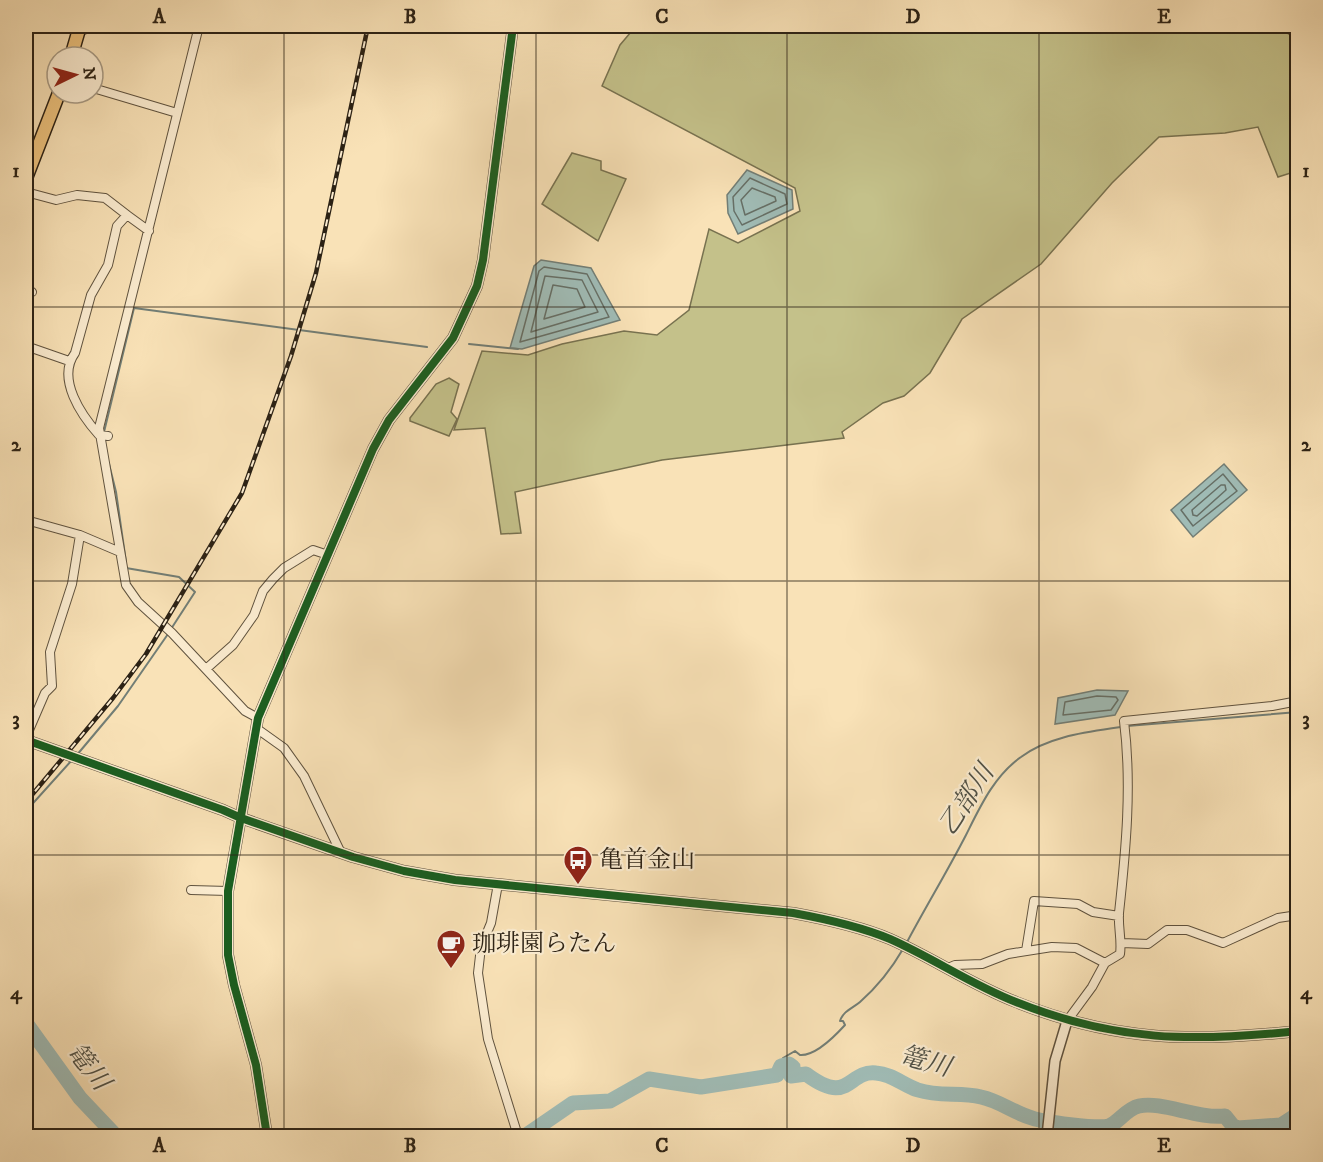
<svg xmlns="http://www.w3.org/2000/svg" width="1323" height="1162" font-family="'IM FELL DW Pica','Noto Serif JP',serif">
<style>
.green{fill:#c4c18a;stroke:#787250;stroke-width:1.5}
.water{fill:#a0bcb6;stroke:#727e76;stroke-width:1.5}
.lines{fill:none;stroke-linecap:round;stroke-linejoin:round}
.shore{stroke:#666f66;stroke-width:1.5}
.stream{stroke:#727e76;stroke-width:2}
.river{stroke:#a0bcb6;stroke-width:15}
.minor-casing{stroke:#5f523e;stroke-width:10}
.tertiary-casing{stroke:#5f523e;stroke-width:12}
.primary-casing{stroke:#2c2215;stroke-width:15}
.minor{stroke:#fbecd0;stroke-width:8}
.tertiary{stroke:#fbecd0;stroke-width:9}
.primary{stroke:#ecc17c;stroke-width:12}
.rail-casing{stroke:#2c2215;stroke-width:4.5}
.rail{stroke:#fbecd0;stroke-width:2;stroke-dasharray:7;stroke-linecap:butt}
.cycleway-casing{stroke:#fbecd0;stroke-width:11}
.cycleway{stroke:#1b5e20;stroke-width:8}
.grid{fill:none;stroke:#2c2215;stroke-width:1.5;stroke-opacity:0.55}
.labels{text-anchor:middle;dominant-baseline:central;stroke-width:4.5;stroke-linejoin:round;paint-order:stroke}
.poi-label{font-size:24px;fill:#2c2215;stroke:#fbecd0;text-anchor:start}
.water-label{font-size:26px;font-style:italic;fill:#4f5045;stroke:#fbecd0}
.neatline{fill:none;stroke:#2c2215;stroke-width:2}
.grid-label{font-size:20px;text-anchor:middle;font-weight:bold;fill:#2c2215}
</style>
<rect width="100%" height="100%" fill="#f9e2b7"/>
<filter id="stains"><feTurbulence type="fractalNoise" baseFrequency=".00333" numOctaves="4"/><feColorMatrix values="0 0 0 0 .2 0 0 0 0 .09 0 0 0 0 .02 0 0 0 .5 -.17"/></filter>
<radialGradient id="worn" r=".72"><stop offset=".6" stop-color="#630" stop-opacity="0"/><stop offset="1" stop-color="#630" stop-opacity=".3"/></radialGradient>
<path class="green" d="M636 26H1276L1297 39V171L1278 177 1258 127 1225 133 1159 137 1112 183 1041 264 962 319 930 373 904 396 883 403 842 432 844 438 662 460 515 492 521 533 501 534 485 428 454 430 482 351 528 355 562 344 624 331 657 335 689 310 709 229 738 243 800 211 795 188 602 86 620 45Z
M572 153 601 161V170L626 179 598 241 542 204Z
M449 378 459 384 451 412 457 419 449 436 410 421V418L436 384Z"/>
<path class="water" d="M747 170 792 190 793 209 738 234 728 213 727 195Z
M541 260 591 268 620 320 522 349 510 348 534 266Z
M1224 464 1247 490 1193 537 1171 510Z
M1097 690 1128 691 1115 715 1055 724 1058 698Z"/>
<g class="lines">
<path class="shore" d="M750 178 785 194 787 204 742 225 734 211 733 197Z
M752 188 775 197 776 201 745 215 741 200Z
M544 267 587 274 609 317 520 342 539 271Z
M545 276 582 280 598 312 531 332Z
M553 285 577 289 585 307 544 319Z
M1223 474 1237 491 1193 526 1181 510Z
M1221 485H1225L1226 490 1197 516 1193 515 1192 510Z
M1097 696 1116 697 1118 700 1111 710 1063 715 1065 702Z"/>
<path class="stream" d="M469 344 518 349
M104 432 134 308 427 347
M109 464 116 492 126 562
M126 568 179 577 195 592 171 629
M1127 726 1298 712
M76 756 118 706 168 634
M26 811 72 760
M906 944C925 908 947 872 966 835 980 807 994 776 1021 757 1049 736 1088 732 1121 727
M781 1066 783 1058 795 1051 800 1055C815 1056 835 1036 845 1025L843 1021H840C843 1011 853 1008 860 1002 877 987 892 968 903 949"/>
<path class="river" d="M26 1023 80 1098 116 1136
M525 1136 573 1103 610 1101 649 1079 701 1087 777 1075 781 1066 789 1064 793 1067 791 1076 806 1074C850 1107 847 1070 876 1073 892 1074 903 1085 918 1090 939 1097 960 1092 981 1097 1000 1101 1014 1113 1032 1118 1043 1122 1098 1129 1109 1126 1119 1122 1126 1109 1139 1106 1162 1101 1197 1119 1225 1116L1233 1126 1238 1128 1281 1125 1298 1114"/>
<g class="minor-casing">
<path id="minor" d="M199 26 99 428 126 585 138 602 172 633 245 711 258 718
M26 30 32 26
M79 31 99 26
M93 88 177 113
M26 192 56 200 77 195 105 198 127 215
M26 294 32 292
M26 346 69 361
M108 436 99 435C82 416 56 379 75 353L91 295 108 265 117 226 127 215 149 231
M26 520 80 535 120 552
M206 669 233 645 254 615 263 591 273 579 284 568 313 550 328 555
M256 728 284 748 304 776 340 851
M26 737 45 693 52 686 50 652 72 584 80 535
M498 884 491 923 481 947 478 973 488 1039 518 1136
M191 890 228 891
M1122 943 1148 944 1167 930H1187L1223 943 1278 918 1298 915
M1026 951 1034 901 1078 904 1093 912 1119 916
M948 968 955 965 982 964 1008 954 1052 947 1076 948 1105 963
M1067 1021 1092 987 1105 963 1120 954C1122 940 1118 928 1119 913 1126 849 1132 785 1124 721L1272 706 1298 701"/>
</g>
<g class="tertiary-casing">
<path id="tertiary" d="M26 740 223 810 241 818 353 857 404 871 455 880 793 913C826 919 859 926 890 939 933 958 972 985 1016 1002 1116 1042 1193 1042 1298 1031
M267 1136 256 1065 234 985 228 955V891L258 718 373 449 389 420 453 338 477 286 483 260 513 26
M1047 1136 1055 1061 1067 1021"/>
</g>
<g class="primary-casing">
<path id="primary" d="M71 57 80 26
M26 178 59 93"/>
</g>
<use href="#minor" class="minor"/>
<use href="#tertiary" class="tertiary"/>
<use href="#primary" class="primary"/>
<g class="rail-casing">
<path id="rail" d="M26 802 113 698 146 654 242 493 291 356 316 273 368 26"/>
</g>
<use href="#rail" class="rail"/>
<g class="cycleway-casing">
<path id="cycleway" d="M26 740 223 810 241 818 353 857 404 871 455 880 793 913C826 919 859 926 890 939 933 958 972 985 1016 1002 1116 1042 1193 1042 1298 1031
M267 1136 256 1065 234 985 228 955V891L258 718 373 449 389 420 453 338 477 286 483 260 513 26"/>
</g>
<use href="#cycleway" class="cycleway"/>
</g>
<path class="grid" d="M284 26V1136M536 26V1136M787 26V1136M1039 26V1136M26 307H1298M26 581H1298M26 855H1298"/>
<defs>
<g id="bus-pin" transform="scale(1.5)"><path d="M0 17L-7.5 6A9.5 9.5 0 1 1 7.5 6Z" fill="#8f2418" stroke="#fbecd0"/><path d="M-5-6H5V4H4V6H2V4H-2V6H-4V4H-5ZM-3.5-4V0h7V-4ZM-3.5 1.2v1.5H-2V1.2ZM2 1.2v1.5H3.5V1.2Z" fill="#fff"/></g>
<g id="cafe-pin" transform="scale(1.5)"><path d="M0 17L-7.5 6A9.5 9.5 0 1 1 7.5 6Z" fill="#8f2418" stroke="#fbecd0"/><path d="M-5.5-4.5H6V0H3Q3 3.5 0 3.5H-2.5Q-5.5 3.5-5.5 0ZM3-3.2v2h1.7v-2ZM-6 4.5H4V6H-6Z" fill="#fff"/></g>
</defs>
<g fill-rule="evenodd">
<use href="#bus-pin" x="578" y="860"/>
<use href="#cafe-pin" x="451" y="944"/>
</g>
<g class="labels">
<g class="poi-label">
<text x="599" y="860">亀首金山</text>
<text x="472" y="944">珈琲園らたん</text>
</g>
<g class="water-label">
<text transform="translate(967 800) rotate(-57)">乙部川</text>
<text transform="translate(925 1062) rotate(15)">篭川</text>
<text transform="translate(88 1067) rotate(52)">篭川</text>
</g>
</g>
<rect width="1323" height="1162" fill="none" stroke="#f9e2b7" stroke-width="66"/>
<g transform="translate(75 75) rotate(85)"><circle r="28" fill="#fbecd0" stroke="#a89b85" stroke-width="1.5"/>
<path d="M0-4.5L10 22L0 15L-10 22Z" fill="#8f2418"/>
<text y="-9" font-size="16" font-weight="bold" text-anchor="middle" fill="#2c2215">N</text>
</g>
<rect x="33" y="33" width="1257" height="1096" class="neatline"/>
<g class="grid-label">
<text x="159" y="23">A</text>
<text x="410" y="23">B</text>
<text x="662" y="23">C</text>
<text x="913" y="23">D</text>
<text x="1164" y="23">E</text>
<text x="16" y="177">1</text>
<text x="1306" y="177">1</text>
<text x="16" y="451">2</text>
<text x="1306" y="451">2</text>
<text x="16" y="725">3</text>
<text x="1306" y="725">3</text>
<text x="16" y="999">4</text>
<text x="1306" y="999">4</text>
<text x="159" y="1152">A</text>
<text x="410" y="1152">B</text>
<text x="662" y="1152">C</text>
<text x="913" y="1152">D</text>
<text x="1164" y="1152">E</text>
</g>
<rect width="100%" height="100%" filter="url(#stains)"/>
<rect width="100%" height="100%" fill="url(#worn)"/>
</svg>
